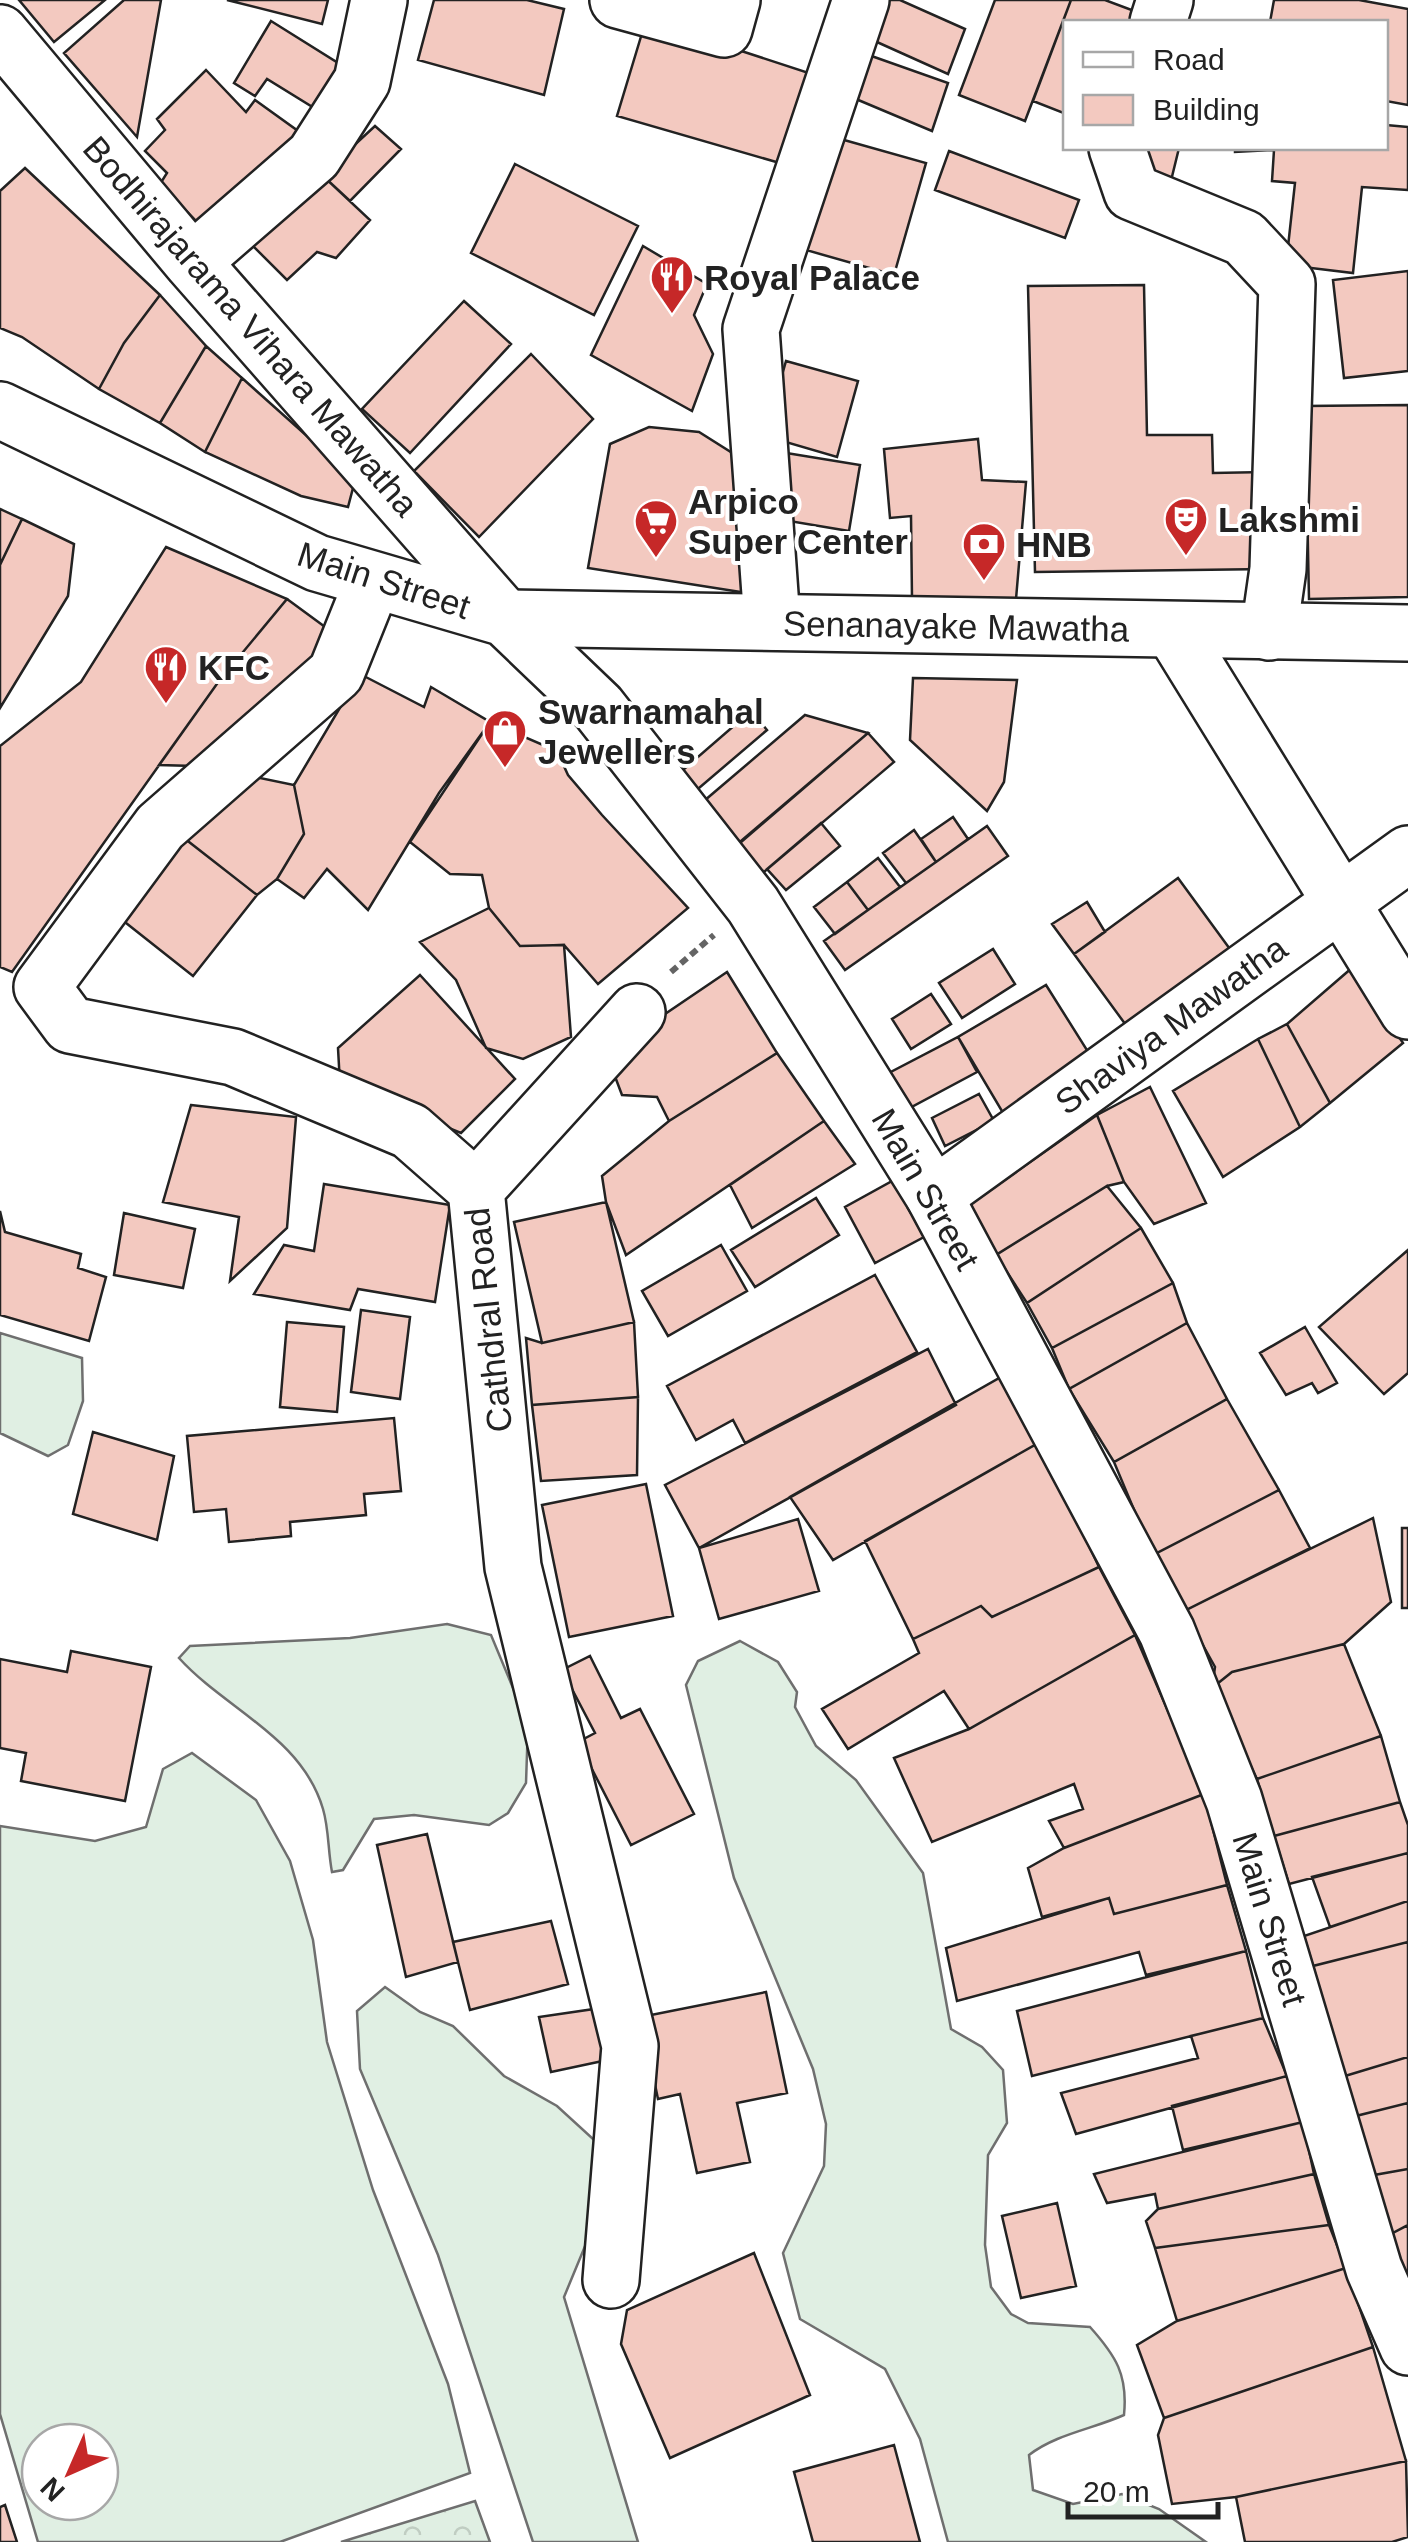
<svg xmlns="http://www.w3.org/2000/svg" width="1408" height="2542" font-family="Arial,sans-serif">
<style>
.grass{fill:#e0efe3;stroke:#6f6f6f;stroke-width:2.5;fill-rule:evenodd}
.park{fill:url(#park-crowns);stroke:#6f6f6f;stroke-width:2.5}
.building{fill:#f3c9c0;stroke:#222;stroke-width:2.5}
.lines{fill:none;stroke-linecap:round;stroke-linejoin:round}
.minor-casing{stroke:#222;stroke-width:60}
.major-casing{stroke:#222;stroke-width:60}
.highway-casing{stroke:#222;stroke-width:60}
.path{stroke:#646464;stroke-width:6;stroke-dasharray:8 5;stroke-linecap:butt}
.minor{stroke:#fff;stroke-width:55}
.major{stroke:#fff;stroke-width:55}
.highway{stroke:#fff;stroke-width:55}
.labels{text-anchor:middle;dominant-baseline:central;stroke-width:8;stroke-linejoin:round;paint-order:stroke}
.poi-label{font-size:35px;font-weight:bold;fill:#222;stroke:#fff;text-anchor:start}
.street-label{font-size:35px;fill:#222;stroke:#fff}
</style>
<defs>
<pattern id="park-crowns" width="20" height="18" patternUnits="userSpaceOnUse" patternTransform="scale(2.5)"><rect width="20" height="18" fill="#e0efe3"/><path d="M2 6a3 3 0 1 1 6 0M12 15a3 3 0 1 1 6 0" fill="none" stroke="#c0cdc2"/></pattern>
</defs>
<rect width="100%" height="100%" fill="#fff"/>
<path class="grass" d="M0 1333 82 1358 83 1401 68 1445 48 1456 0 1433Z
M447 1624 491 1635 528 1724 526 1783 508 1813 489 1825 414 1815 374 1819 343 1870 332 1872C328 1852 329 1829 323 1809 302 1737 225 1709 179 1658L190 1646 350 1638Z
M740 1641 778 1662 797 1692 795 1707 816 1746 856 1780 923 1873 951 2029 982 2047 1003 2070 1007 2123 988 2155 985 2245 991 2287 1011 2314 1028 2323 1090 2327C1116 2356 1128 2375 1124 2415 1093 2429 1056 2434 1029 2455L1033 2490 1073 2504 1122 2494 1159 2509 1206 2542H948L920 2439 885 2369 800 2319 783 2253 824 2166 826 2124 813 2069 734 1878 686 1685 698 1661Z
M192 1753 256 1800 290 1861 313 1940 327 2042 373 2190 448 2384 470 2473 280 2542H38L0 2414V1826L95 1841 146 1827 163 1769ZM40 2442H100V2502H40Z
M385 1987 420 2012 453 2026 504 2076 557 2106 604 2149 600 2210 564 2297 638 2542H533L438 2255 360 2069 357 2011Z"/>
<path class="park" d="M475 2501 490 2542H341Z"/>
<path class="building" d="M19 0H105L54 42Z
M124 0H161L137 137 64 53Z
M227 0H328L322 24Z
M434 0H527L564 9 544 95 418 60Z
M883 0H900L965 29 948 74 868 38Z
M995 0H1071L1025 121 959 95Z
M1071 0H1105L1137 12 1133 22H1066V114L1033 101Z
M1274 0H1359L1408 9V105L1386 101V22H1270Z
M646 20 821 77 790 166 617 116Z
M271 21 346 68 319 111 267 79 255 96 234 83Z
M863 53 948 83 932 131 844 94Z
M206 70 246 112 255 100 305 136 205 230 160 184 167 173 145 151 165 130 157 119Z
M1386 125 1408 127V190L1362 187 1353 273 1286 265 1295 183 1272 181 1274 150 1235 152V148H1386Z
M375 126 401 149 350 201 322 175Z
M837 138 926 163 894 275 806 250Z
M1140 148H1179L1167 197Z
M949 151 1079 200 1065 238 935 190Z
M515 164 638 226 594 315 471 253Z
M25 168 160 295 124 343 99 389 22 337 0 328V191Z
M322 175 370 220 336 258 317 252 287 280 247 240Z
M643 246 707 284 694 315 713 354 692 411 591 355Z
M1408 271V371L1344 378 1333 280Z
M1144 285 1147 435H1212L1213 473 1266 472 1268 569 1035 572 1028 286Z
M160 295 206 346 160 423 99 389 124 343Z
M464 301 511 344 410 453 362 409Z
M206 346 242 378 205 452 160 423Z
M531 354 593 419 479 537 414 471Z
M786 361 858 381 837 457 765 436Z
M242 378 335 461 353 488 348 507 301 496 205 452Z
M1408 405V597L1309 599 1305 406Z
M649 427 699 432 737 456 747 593 588 568 610 444Z
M978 439 982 480 1026 482 1016 599 912 598 911 516 890 518 884 449Z
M768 450 860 465 849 531 783 520Z
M0 509 22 519 0 565Z
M22 519 74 544 68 596 0 708V565Z
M166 547 287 599 219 681 12 972 0 967V746L81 682Z
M287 599 336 635 284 700 195 766 159 765 219 681Z
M360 674 424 707 431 687 490 722 439 793 368 910 327 869 304 898 277 879 304 834 294 785Z
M913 678 1017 680 1004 782 987 811 910 740Z
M751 711 767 730 692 794 676 776Z
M805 715 868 733 740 843 704 801Z
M490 722 557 751 568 775 602 815 688 908 598 984 564 945 520 946 489 908 482 875 450 874 410 842Z
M868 733 894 762 752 882 727 853Z
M241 774 294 785 304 834 277 879 257 895 184 838Z
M953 817 968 839 936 862 921 839Z
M821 823 840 846 786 890 767 869Z
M987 826 1008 856 845 970 824 941Z
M914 830 936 862 906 883 883 853Z
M184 838 257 895 193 976 121 919Z
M878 858 900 887 868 910 847 882Z
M1178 878 1235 956 1131 1032 1074 954Z
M847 882 868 910 835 934 814 907Z
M1087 902 1105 932 1074 954 1052 924Z
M489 908 520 946 564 945 571 1037 523 1059 486 1048 456 980 420 942Z
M993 949 1015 984 962 1018 939 983Z
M1353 967 1403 1043 1330 1103 1287 1024Z
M727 972 777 1053 669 1121 657 1097 622 1095 611 1066 637 1033Z
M420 975 515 1079 461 1133 340 1084 338 1048Z
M1046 985 1097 1066 1009 1123 958 1037Z
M931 994 951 1024 911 1049 892 1019Z
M1287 1024 1330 1103 1300 1127 1258 1039Z
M958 1037 977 1072 904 1111 885 1075Z
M1258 1039 1300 1127 1223 1177 1173 1091Z
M777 1053 824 1121 626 1255 606 1202 602 1176 669 1121Z
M1150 1087 1206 1203 1154 1224 1124 1182 1097 1115Z
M979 1094 994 1121 945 1146 932 1118Z
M191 1105 296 1117 287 1228 230 1281 239 1217 163 1202Z
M1097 1115 1124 1182 1107 1186 996 1255 966 1207Z
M824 1121 855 1164 752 1228 730 1185Z
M894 1180 924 1237 875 1263 845 1207Z
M324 1184 450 1205 435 1302 358 1289 350 1310 254 1294 284 1245 314 1251Z
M1107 1186 1141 1228 1027 1303 996 1255Z
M816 1198 839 1235 755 1287 731 1250Z
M606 1202 634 1322 542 1343 514 1222Z
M0 1211 5 1232 81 1254 78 1268 106 1277 89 1341 0 1315Z
M124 1213 195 1229 183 1288 114 1275Z
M1141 1228 1173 1283 1052 1348 1027 1303Z
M721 1245 747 1291 668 1336 642 1291Z
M1408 1250V1373L1384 1394 1319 1327Z
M875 1275 917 1352 745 1443 733 1420 696 1440 667 1386Z
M1173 1283 1187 1323 1069 1389 1052 1348Z
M361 1310 410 1317 400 1399 351 1392Z
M287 1322 344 1327 337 1412 280 1407Z
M634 1322 638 1397 532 1405 526 1338 542 1343Z
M1187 1323 1227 1399 1114 1462 1069 1389Z
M1305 1327 1337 1383 1318 1393 1312 1383 1286 1395 1260 1353Z
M928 1349 956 1405 699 1548 665 1485Z
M1001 1377 1040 1442 833 1560 790 1497Z
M638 1397 637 1475 541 1481 532 1405Z
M1227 1399 1279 1490 1153 1555 1114 1462Z
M394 1418 401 1491 364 1494 366 1515 290 1522 291 1536 229 1542 226 1509 194 1512 187 1436Z
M93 1432 174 1456 157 1540 73 1514Z
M1040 1442 1099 1567 992 1617 981 1606 913 1639 865 1541Z
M646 1484 673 1616 569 1637 542 1505Z
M1279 1490 1310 1548 1184 1611 1153 1555Z
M1373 1518 1391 1602 1344 1644 1232 1672 1212 1688 1215 1667 1184 1611Z
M798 1519 819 1591 719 1619 699 1548Z
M1402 1528H1408V1608H1402Z
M1099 1567 1135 1635 969 1729 944 1691 848 1749 822 1709 919 1653 913 1639 981 1606 992 1617Z
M1135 1635 1204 1794 1064 1848 1049 1821 1083 1809 1074 1784 932 1842 894 1758 969 1729Z
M1344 1644 1381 1736 1257 1779 1212 1688 1232 1672Z
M71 1651 151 1667 125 1801 21 1781 26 1753 0 1748V1659L67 1672Z
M590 1656 621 1718 640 1709 694 1814 631 1845 578 1742 595 1733 562 1670Z
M1381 1736 1400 1802 1274 1836 1257 1779Z
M1204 1794 1227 1885 1114 1914 1109 1898 1042 1917 1028 1868 1064 1848Z
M1400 1802 1408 1825V1853L1289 1884 1274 1836Z
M427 1834 458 1962 406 1977 377 1845Z
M1408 1853V1901L1330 1927 1312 1877Z
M1227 1885 1246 1951 1146 1975 1139 1952 957 2001 946 1948 1109 1898 1114 1914Z
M1408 1901V1942L1313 1966 1304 1936Z
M551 1921 568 1984 470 2010 453 1942Z
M1408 1942V2057L1345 2076 1313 1966Z
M1246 1951 1263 2018 1032 2076 1017 2011Z
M766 1992 787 2093 737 2103 750 2162 697 2173 680 2094 658 2099 641 2017Z
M601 2008 612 2059 551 2072 539 2017Z
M1263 2018 1287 2076 1076 2134 1061 2093 1198 2058 1191 2036Z
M1408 2057V2103L1356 2116 1345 2076Z
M1287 2076 1303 2122 1183 2150 1172 2106Z
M1408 2103V2169L1374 2175 1356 2116Z
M1303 2122 1314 2174 1158 2209 1155 2194 1107 2203 1094 2174Z
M1408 2169V2225L1389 2235 1374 2175Z
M1314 2174 1329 2225 1155 2248 1146 2221 1158 2209Z
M1057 2203 1076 2286 1021 2298 1002 2216Z
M1329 2225 1346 2268 1177 2321 1155 2248Z
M1408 2225V2284L1389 2235Z
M754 2253 810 2395 670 2458 621 2344 627 2310Z
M1346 2268 1373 2347 1164 2418 1137 2345 1177 2321Z
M1373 2347 1406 2461 1236 2497 1172 2504 1158 2435 1164 2418Z
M894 2445 920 2542H813L794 2472Z
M1406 2461 1408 2537 1392 2542H1245L1236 2497Z
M5 2505 17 2542H0V2507Z"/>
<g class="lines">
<g class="minor-casing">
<path id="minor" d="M618 0 724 29 732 0
M1158 22 1165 0
M0 33 192 262 505 618
M1117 148 1132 192 1244 238 1287 284 1278 569 1269 632
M192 262 314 156 362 81 379 0
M373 581 336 673 160 827 42 987 70 1025 233 1057 410 1131 476 1189 513 1567 630 2046 611 2280
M772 622 751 329 861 0
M1173 630 1408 1011
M476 1189 637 1012
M934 1196 1408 854"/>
</g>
<g class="major-casing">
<path id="major" d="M505 618 1408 633"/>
</g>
<g class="highway-casing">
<path id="highway" d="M0 410 317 563 505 618 598 707 753 905 934 1196 1167 1632 1234 1800 1374 2269 1408 2347"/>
</g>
<path class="path" d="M671 972 714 935"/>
<use href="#minor" class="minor"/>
<use href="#major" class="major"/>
<use href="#highway" class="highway"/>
</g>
<defs>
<g id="restaurant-pin" transform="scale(2.25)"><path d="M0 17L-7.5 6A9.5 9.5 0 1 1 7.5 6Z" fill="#c62828" stroke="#fff"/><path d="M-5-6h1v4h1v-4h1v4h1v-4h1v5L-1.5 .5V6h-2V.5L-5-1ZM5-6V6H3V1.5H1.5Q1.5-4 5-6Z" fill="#fff"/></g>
<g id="theatre-pin" transform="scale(2.25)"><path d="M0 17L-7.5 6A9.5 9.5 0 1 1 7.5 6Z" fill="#c62828" stroke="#fff"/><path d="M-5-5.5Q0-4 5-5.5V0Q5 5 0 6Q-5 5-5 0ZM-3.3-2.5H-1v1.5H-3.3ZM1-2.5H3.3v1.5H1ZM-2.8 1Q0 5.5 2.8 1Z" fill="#fff"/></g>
<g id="supermarket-pin" transform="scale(2.25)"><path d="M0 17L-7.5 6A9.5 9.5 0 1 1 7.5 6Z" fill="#c62828" stroke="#fff"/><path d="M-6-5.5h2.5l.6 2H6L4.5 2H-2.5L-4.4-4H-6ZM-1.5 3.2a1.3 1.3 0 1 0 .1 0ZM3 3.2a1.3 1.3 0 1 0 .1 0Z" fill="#fff"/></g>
<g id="bank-pin" transform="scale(2.25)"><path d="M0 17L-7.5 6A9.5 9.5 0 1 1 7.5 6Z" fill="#c62828" stroke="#fff"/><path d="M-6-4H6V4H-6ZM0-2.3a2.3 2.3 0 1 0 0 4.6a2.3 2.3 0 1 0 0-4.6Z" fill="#fff"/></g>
<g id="shop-pin" transform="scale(2.25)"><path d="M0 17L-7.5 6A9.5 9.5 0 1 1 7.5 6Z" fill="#c62828" stroke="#fff"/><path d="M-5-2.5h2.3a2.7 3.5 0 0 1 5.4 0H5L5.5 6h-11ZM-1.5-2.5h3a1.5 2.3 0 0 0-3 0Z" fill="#fff"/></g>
</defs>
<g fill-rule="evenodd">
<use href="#restaurant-pin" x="672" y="277"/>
<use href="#theatre-pin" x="1186" y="519"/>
<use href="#supermarket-pin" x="656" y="521"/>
<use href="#bank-pin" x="984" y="544"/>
<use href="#restaurant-pin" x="166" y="667"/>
<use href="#shop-pin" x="505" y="731"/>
</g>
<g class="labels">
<g class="poi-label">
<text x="704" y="277">Royal Palace</text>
<text x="688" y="501">Arpico<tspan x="688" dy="40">Super Center</tspan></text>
<text x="1218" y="519">Lakshmi</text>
<text x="1016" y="544">HNB</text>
<text x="198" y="667">KFC</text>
<text x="538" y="711">Swarnamahal<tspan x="538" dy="40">Jewellers</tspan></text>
</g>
<g class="street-label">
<text transform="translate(251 326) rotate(49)">Bodhirajarama Vihara Mawatha</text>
<text transform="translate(384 580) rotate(18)">Main Street</text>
<text transform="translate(956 626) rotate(1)">Senanayake Mawatha</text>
<text transform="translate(1171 1025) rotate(-36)">Shaviya Mawatha</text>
<text transform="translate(926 1189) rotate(60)">Main Street</text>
<text transform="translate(488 1320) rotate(-96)">Cathdral Road</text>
<text transform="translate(1270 1919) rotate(73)">Main Street</text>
</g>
</g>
<rect x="1063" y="20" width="325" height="130" fill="#ffffff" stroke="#a7a7a7" stroke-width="2.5"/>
<rect x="1083" y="52" width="50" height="15" fill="#ffffff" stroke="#a7a7a7" stroke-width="2.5"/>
<text x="1153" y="70" font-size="30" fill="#222222">Road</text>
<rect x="1083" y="95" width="50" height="30" fill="#f3c9c0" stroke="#a7a7a7" stroke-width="2.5"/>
<text x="1153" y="120" font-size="30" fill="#222222">Building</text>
<g transform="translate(70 2472) rotate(225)"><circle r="48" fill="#ffffff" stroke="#a7a7a7" stroke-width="2.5"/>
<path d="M0-8L18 38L0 25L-18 38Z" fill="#c62828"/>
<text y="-15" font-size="28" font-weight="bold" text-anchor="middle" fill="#222222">N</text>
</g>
<path d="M1068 2502v15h150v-15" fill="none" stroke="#222222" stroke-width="5"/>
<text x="1083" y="2502" font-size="30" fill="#222222" stroke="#ffffff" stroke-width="8" paint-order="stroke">20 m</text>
</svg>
